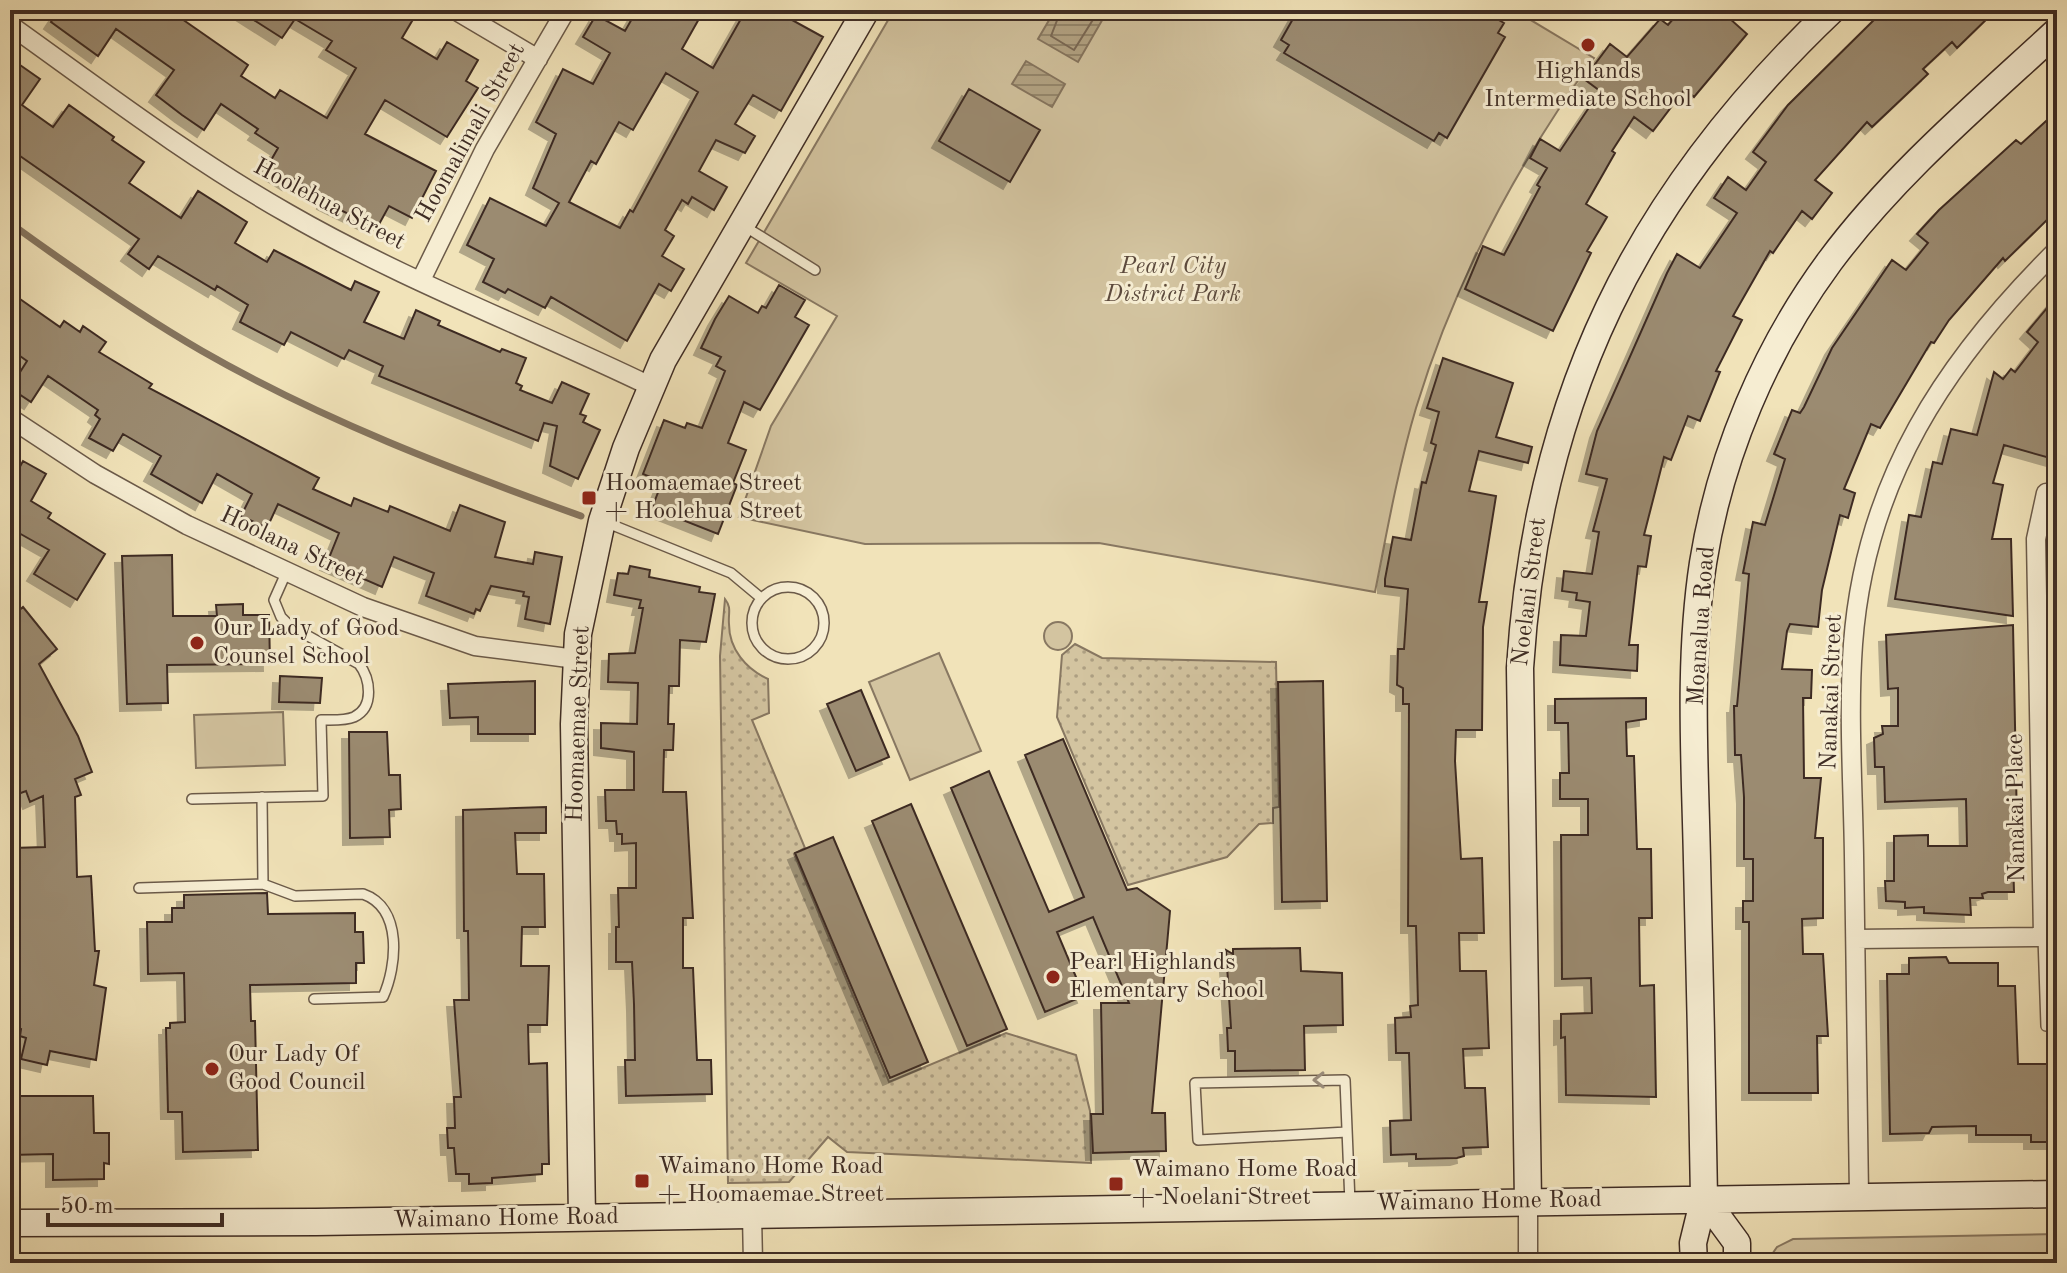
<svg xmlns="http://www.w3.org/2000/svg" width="2067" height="1273" font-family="'Old Standard TT',serif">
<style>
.grass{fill:url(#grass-dots);stroke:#887862;stroke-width:2}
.green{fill:#d3c4a0;stroke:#887862;stroke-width:2}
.water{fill:url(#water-rules);stroke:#85755f;stroke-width:2}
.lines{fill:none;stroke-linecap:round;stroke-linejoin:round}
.shore{stroke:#796855;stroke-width:2}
.stream{stroke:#85755f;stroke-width:7}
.building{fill:#9b8b71;stroke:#3e2c24;stroke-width:2;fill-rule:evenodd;filter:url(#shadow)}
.lane-casing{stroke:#6b5a49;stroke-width:12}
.street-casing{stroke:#6b5a49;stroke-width:21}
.secondary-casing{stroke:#3e2c24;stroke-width:29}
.lane{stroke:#f6edd2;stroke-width:9}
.street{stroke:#f6edd2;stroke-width:18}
.secondary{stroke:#f6edd2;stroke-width:26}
.oneway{stroke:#9a8c7b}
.poi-dot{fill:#8f2418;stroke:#f6edd2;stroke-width:3}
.labels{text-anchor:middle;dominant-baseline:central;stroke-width:6;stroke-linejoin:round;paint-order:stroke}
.poi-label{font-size:24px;fill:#3e2c24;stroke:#f6edd2;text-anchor:start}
.street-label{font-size:24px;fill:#3e2c24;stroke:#f6edd2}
.park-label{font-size:24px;font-style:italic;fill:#5c4a3d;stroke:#f6edd2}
</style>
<defs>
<pattern id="grass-dots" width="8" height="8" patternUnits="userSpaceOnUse" patternTransform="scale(2)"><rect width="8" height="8" fill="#d3c4a0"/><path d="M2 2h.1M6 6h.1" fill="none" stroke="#ad9f82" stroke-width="1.8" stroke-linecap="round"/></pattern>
<pattern id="water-rules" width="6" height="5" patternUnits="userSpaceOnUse" patternTransform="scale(2)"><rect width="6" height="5" fill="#b4a586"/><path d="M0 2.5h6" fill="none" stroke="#94876d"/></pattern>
<filter id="shadow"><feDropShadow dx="-7" dy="7" stdDeviation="0" flood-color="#0004"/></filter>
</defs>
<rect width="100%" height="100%" fill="#f1e3b9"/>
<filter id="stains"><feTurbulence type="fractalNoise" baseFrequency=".0025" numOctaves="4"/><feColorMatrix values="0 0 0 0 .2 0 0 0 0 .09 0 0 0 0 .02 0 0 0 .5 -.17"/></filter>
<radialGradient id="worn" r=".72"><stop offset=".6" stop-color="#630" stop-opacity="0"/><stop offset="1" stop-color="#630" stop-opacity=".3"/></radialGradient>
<path class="grass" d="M725 599C732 608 728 613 729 624 729 649 746 669 768 679L769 713 752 720 805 848 794 854 889 1082 1006 1033 1076 1055 1090 1111 1091 1163 847 1152 828 1137 789 1182 728 1183 720 656Z
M1075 644 1102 658 1276 662 1279 807 1273 808V823L1259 824 1227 857 1128 885 1057 717 1062 655Z"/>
<path class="green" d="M894 10H1514L1594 58C1516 166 1455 280 1416 408 1398 469 1387 531 1375 592L1099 543 865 544 739 517 771 426 837 316 746 263Z
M1044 636a14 14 0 1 1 28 0a14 14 0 1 1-28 0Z
M939 653 981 751 910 780 869 682Z
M283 712 285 765 196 768 194 715Z
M2057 1234V1263H1766L1777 1247 1793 1239Z"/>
<path class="water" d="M1055 10H1108L1078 62 1038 39Z
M1026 61 1065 84 1052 107 1012 84Z"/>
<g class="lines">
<path class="shore" d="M1061 10 1051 36 1074 50 1099 10"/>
<path class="stream" d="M10 223C72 268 136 313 202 351 322 420 451 469 581 516"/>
</g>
<path class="building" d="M59 10H169L248 65 241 76 275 98 280 90 327 118 356 68 326 50 332 41 295 19 282 38 238 10H393L412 21 402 38 437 59 447 42 478 60 466 81 478 88 447 137 385 100 365 134 436 171 412 218 389 206 377 228 324 202 326 197 292 178 289 183 266 169 278 148 255 133 258 129 221 104 204 130 182 115 156 95 174 70 116 29 98 56 51 22Z
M637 10H704L682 49 713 68 746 10H774L823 37 781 111 753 95 735 124 755 136 745 153 716 140 699 171 727 187 714 210 692 197 688 204 682 200 665 230 674 236 662 256 684 269 671 291 659 284 627 341 551 297 545 308 508 289 505 293 483 282 494 259 467 245 490 198 546 226 559 203 533 188 556 134 536 122 563 69 593 84 610 53 583 37 596 15 625 31ZM666 73 698 92 633 212 630 210 620 228 569 202 591 161 596 164 619 122 633 130Z
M1298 10H1481L1504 23 1498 33 1505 37 1447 138 1439 133 1434 141 1284 53 1289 45 1281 40Z
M1681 10H1736L1729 18 1747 34 1694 97 1685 89 1653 131 1634 117 1612 151 1615 153 1586 204 1607 217 1587 251 1591 253 1553 331 1465 289 1483 246 1504 255 1540 187 1537 185 1547 168 1530 158 1540 139 1560 151 1600 91 1584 79 1610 44 1627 57 1660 19 1668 25Z
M1884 10H1996L1957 48 1952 42 1923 69 1928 74 1872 127 1867 122 1815 180 1832 193 1812 219 1802 211 1773 253 1770 251 1733 316 1742 320 1716 371 1720 372 1700 421 1688 416 1671 460 1664 457 1644 535 1651 536 1646 567 1638 566 1629 645H1638L1637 671 1560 665 1561 635 1586 636 1590 602 1576 600 1577 593 1562 591 1564 571 1592 574 1599 532 1593 531 1607 479 1586 474 1597 431 1667 273 1677 254 1700 268 1737 213 1714 198 1728 177 1746 190 1766 162 1753 152 1788 105Z
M20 65 40 79 22 105 53 127 69 105 114 137 112 140 144 162 129 183 181 218 198 191 247 222 235 243 267 262 274 250 351 290 355 281 379 292 364 322 404 339 416 310 440 321 438 325 500 352 502 349 526 358 516 383 522 386 520 390 552 403 562 382 589 394 580 414 586 416 583 422 600 430 578 479 550 466 557 426 544 423 538 441 379 376 383 366 349 350 344 359 291 332 284 345 240 322 248 305 217 286 215 290 158 256 149 269 128 254 139 239 10 149V78Z
M969 89 1040 130 1010 182 939 141Z
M2057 111V202L2051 207 2055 212 2005 261 2003 258 1949 320 1934 343 1931 342 1880 428 1871 424 1844 489 1855 493 1848 518 1840 515 1822 590 1818 627 1790 624 1787 631 1782 669 1812 670 1811 698H1803L1804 778H1821L1815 838H1823V918L1802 919 1803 954H1823L1828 1036H1817L1818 1093H1749V922H1743V901H1753V859H1744V797L1741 755H1735L1734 706H1737L1749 574 1743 573 1753 522 1765 525 1785 459 1774 454 1792 410 1800 413 1804 407 1832 348 1892 260 1906 270 1928 243 1917 234 1939 210 2016 140 2021 144Z
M779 285 805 300 795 317 809 325 760 410 744 402 728 443 746 450 733 483 737 485 718 534 652 508 662 482 643 474 664 420 685 428 687 423 702 428 725 371 716 366 721 357 701 348 715 319 729 296 758 313 762 306 766 308Z
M10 292 60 327 64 321 80 332 83 326 106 342 99 352 152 384 149 388 319 478 313 489 351 506 354 498 388 512 390 506 450 531 460 505 505 522 495 557 533 564 535 552 562 557 550 624 525 619 529 597 523 596 524 592 491 586 480 611 476 609 474 614 426 596 434 573 394 557 382 587 327 563 339 533 278 504 267 528 241 516 252 494 217 474 202 503 151 474 161 456 123 434 113 451 89 438 100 419 95 415 98 410 48 376 31 402 10 388 27 361 10 349Z
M2057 296V460L2004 445 1993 483 2003 485 1992 539H2011L2013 616 1895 599 1909 515 1921 517 1933 462 1942 464 1951 429 1977 435 1994 372 2003 379 2011 369 2015 372 2038 342 2027 332Z
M1443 358 1513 383 1496 437 1532 447 1528 463 1479 451 1469 491 1496 496 1479 602H1487L1483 627 1482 730H1456L1455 761 1461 859 1482 858 1484 933H1459L1460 971H1486L1489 1048 1463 1049 1465 1088H1485L1488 1147 1463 1148 1464 1156 1457 1158 1416 1159V1154L1391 1155 1390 1121 1411 1120 1409 1053H1396L1395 1018 1411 1017 1410 1006 1418 1005 1416 926H1408L1409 704H1403V688L1397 685 1398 649H1404L1408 589 1385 586V579L1393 537 1411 540 1422 482 1426 483 1436 445 1431 443 1439 412 1427 408Z
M23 461 46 474 31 501 51 513 48 518 105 554 77 600 34 574 49 550 10 528V485Z
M172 555 173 616H217L216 605 243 604V615H269L270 664 167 665 168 703 127 704 122 556Z
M630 566 650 570 649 577 700 587 699 592 715 594 706 642 680 640 679 686H669L668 724H674L673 750H664L663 792H686L693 918H683V968H693L697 1060H711L712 1094 626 1096 625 1060H635L634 1004 632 962H616V927H619L618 888H636V843L622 844V834H617L616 821H606L605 790H634V752L601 748V723L637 724 638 683 608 682 609 654 635 653 643 608H639L641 600 614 595 618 573 628 574Z
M23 607 57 649 39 664 78 736 92 772 75 779 81 795 75 797 77 877 91 876 95 951H99L94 985 106 988 96 1060 50 1051 47 1065 21 1059 26 1038 20 1036 21 1029 10 1027V963L18 906H13V848L45 847 43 796 30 802 26 791 10 797V618Z
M2013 625 2017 825H2012L2014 892H1988L1982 894 1983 898H1970L1971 915 1924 913V907L1905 908V902L1886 901 1885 881H1894V836L1928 835V846H1967L1966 799 1885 802 1884 767H1875L1874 738 1883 734 1882 726H1898V688L1888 689 1886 635Z
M280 676 322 678 320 703 279 702Z
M535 681V734H478V717L450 718 448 684Z
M1323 681 1327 901 1282 902 1278 682Z
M861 690 889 757 856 771 827 704Z
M1646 698V719L1626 722 1627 756H1634L1637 849H1651L1652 918H1639L1640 986 1654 985 1656 1097 1566 1095 1565 1037 1561 1038V1014L1592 1013 1591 978 1562 979 1561 835H1588V799H1560V773H1569L1568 723H1555V699Z
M349 732H387L389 775H400L401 809 389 810 390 837 350 838Z
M1063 739 1127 890 1137 888 1170 911 1152 1113H1165L1166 1151 1093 1153 1091 1114H1103L1101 1003H1129L1093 917 1057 932 1084 996 1045 1012 951 788 989 771 1049 912 1084 897 1025 755Z
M911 804 1007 1029 967 1046 872 821Z
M546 807V833H515L517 874H544L545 927H522L521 966H549L547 1025H528L529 1064 547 1063 549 1164H542V1174L492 1178V1183L469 1184V1174H456L454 1148H448L447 1128H455L454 1097H461L454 1000H469L468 931H464L463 810Z
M833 837 928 1062 890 1078 795 853Z
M267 893 268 914 355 913V932H363L364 963H356V983L250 985 251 1021H255L258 1150 183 1152 182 1112H168L166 1028H170V1023L185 1022 184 973 148 974 147 922H172V908H184V895Z
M1300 948 1301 971 1342 973 1343 1025 1304 1026 1305 1070 1235 1071V1051H1228L1227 1028H1231L1226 950 1233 954V949Z
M1946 957 1949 963H1998V986H2015L2018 1064H2057V1142H2031V1135H1976V1126L1932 1127 1929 1133 1890 1134 1887 974H1909V958Z
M10 1096H93L94 1133H109V1164L104 1163V1179L53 1180V1154L10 1155Z"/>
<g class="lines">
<g class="lane-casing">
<path id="lane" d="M744 226 815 270
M605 522 731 573 761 598
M752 623a36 36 0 1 1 72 0a36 36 0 1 1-72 0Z
M262 797 263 884
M192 799 323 796 321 720C332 720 345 721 354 717 375 707 370 678 359 664L290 626 281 617 274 600 286 573
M139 888 263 884 295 896 363 894C403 908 397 966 383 997L314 999
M2043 937 2046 1026H2057
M1347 1132 1198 1140 1195 1083 1345 1080 1350 1203"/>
</g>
<g class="street-casing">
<path id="street" d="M455 10 538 59
M10 25C101 90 190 158 287 213 403 280 530 328 650 386
M421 280 485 149 566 10
M10 418 95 474 187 525 363 607 475 646 576 659
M1856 939 2043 937 2036 539 2046 493
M1859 1195C1857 1082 1856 969 1854 856 1853 786 1848 714 1853 644 1865 481 1945 361 2057 250
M1528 1202V1263
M752 1215 753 1263"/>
</g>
<g class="secondary-casing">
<path id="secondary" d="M1704 1198 1737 1243V1263
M1528 1202 1520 668C1537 398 1636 196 1832 10
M582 1217 574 724 578 634 602 521 626 448 663 360 866 10
M10 1223 316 1222 2057 1194
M1694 1263 1693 1243 1704 1198C1702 1086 1700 973 1697 861 1695 763 1688 661 1703 563 1720 456 1765 349 1830 261 1894 175 1978 104 2057 31"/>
</g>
<use href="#lane" class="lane"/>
<use href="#street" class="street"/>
<use href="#secondary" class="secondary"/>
</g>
<defs><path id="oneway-chevron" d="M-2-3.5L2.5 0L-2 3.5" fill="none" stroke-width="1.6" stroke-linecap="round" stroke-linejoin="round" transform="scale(2)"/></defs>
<use class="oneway" href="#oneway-chevron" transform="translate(1319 1080) rotate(179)"/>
<g class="poi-dot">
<circle cx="1588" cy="45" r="8"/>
<rect x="581" y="490" width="16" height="16" rx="4"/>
<circle cx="197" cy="643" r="8"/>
<circle cx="1053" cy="977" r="8"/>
<circle cx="212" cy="1069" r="8"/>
<rect x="634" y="1173" width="16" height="16" rx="4"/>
<rect x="1108" y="1176" width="16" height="16" rx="4"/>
</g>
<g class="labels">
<g class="poi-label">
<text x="1588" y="72" text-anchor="middle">Highlands<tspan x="1588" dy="28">Intermediate School</tspan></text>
<text x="605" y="484">Hoomaemae Street<tspan x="605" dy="28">+ Hoolehua Street</tspan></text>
<text x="213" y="629">Our Lady of Good<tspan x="213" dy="28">Counsel School</tspan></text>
<text x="1069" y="963">Pearl Highlands<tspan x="1069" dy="28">Elementary School</tspan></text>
<text x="228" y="1055">Our Lady Of<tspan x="228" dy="28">Good Council</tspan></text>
<text x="658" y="1167">Waimano Home Road<tspan x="658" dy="28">+ Hoomaemae Street</tspan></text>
<text x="1132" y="1170">Waimano Home Road<tspan x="1132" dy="28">+ Noelani Street</tspan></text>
</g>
<g class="street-label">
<text transform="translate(471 133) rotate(-61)">Hoomalimali Street</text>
<text transform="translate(329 205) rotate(28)">Hoolehua Street</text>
<text transform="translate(292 547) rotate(25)">Hoolana Street</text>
<text transform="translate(1530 592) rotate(-83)">Noelani Street</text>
<text transform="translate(1702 626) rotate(-86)">Moanalua Road</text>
<text transform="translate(1832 692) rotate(-88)">Nanakai Street</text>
<text transform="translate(579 724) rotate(-88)">Hoomaemae Street</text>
<text transform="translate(2017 808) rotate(-91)">Nanakai Place</text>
<text transform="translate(1489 1202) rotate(-1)">Waimano Home Road</text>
<text transform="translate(506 1219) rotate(-1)">Waimano Home Road</text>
</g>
<g class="park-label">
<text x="1173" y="267">Pearl City<tspan x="1173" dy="28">District Park</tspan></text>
</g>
</g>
<rect width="2067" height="1273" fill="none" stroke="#f1e3b9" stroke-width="40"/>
<rect x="12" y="12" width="2043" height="1249" fill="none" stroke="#3e2c24" stroke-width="4"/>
<rect x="20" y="20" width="2027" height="1233" fill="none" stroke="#3e2c24" stroke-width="2"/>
<path d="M48 1213v12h174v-12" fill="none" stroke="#3e2c24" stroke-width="4"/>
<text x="60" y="1213" font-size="24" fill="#3e2c24" stroke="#f6edd2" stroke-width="6" paint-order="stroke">50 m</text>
<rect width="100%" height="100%" filter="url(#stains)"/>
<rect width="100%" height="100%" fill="url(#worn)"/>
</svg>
